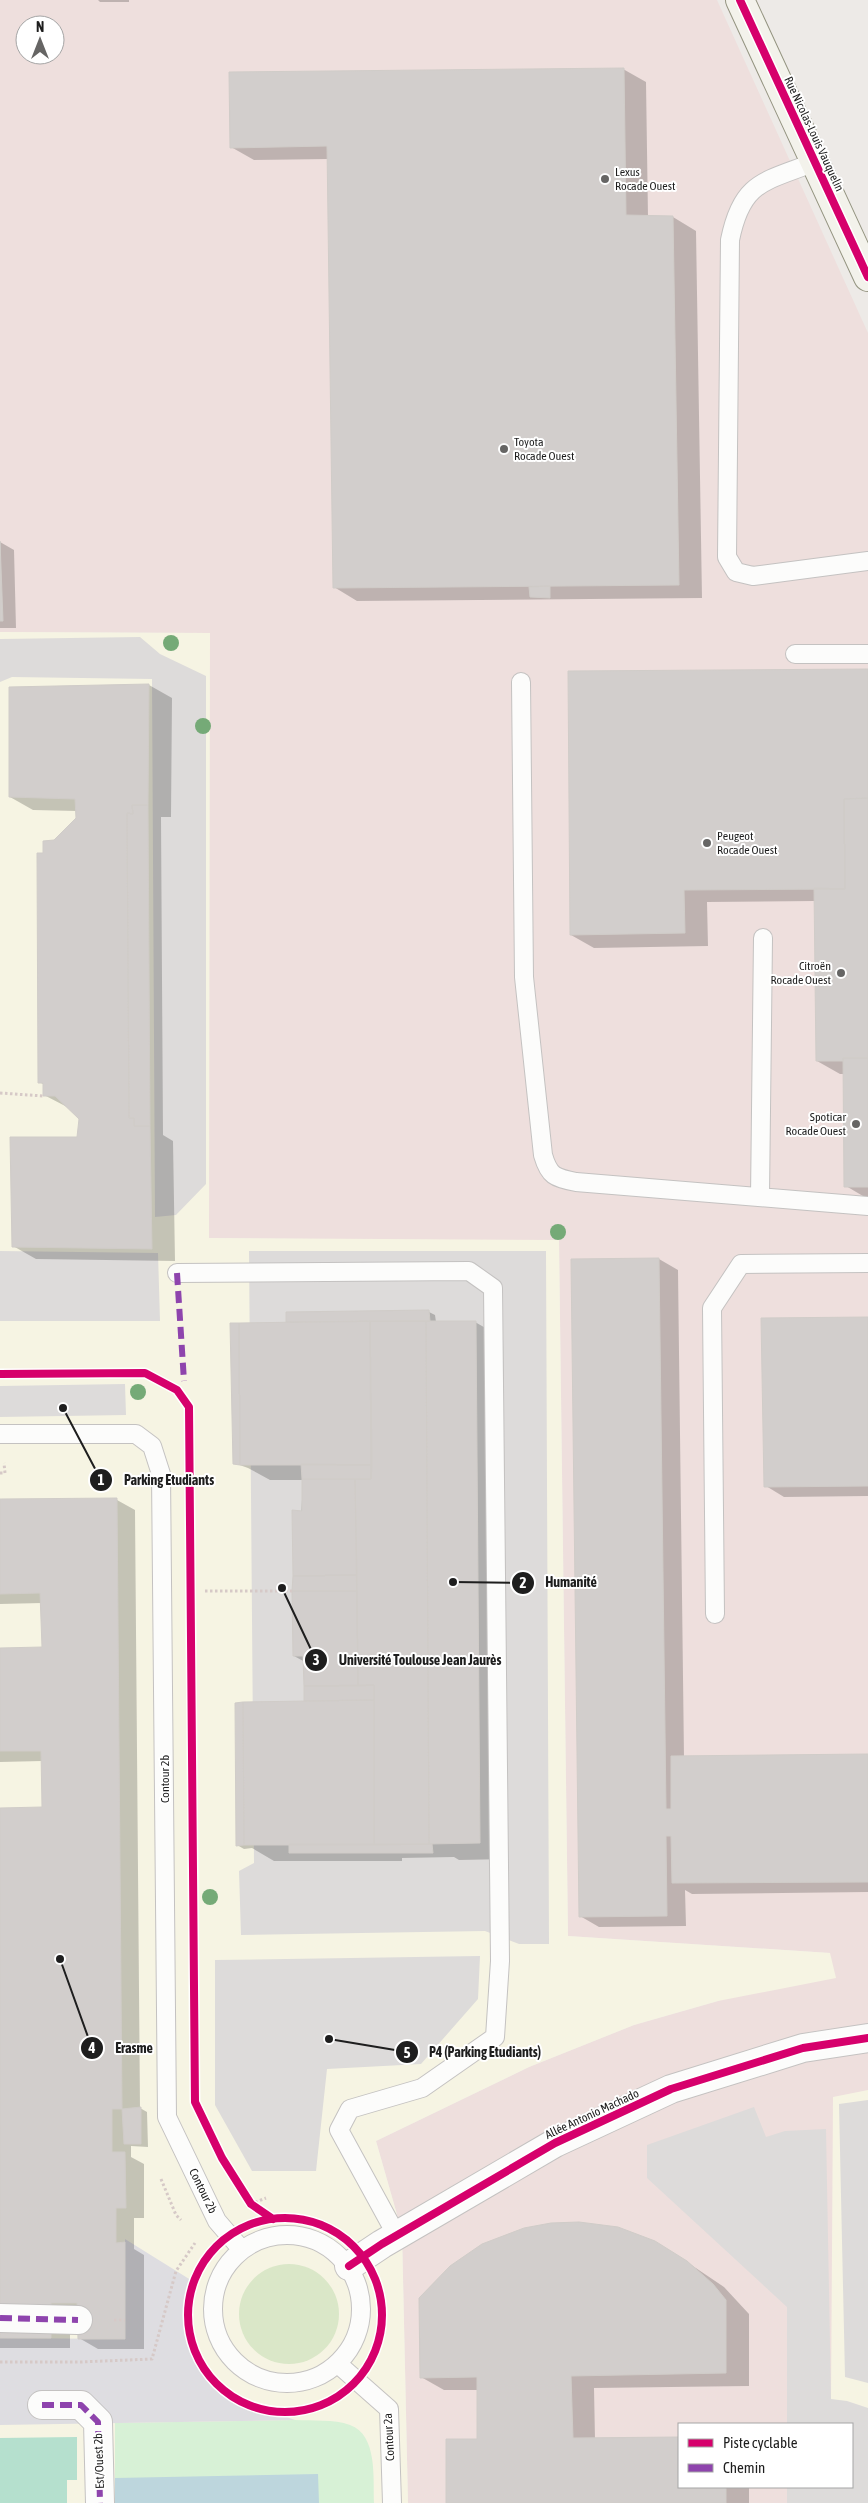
<svg xmlns="http://www.w3.org/2000/svg" width="868" height="2503" font-family="'Asap Condensed',sans-serif">
<style>
.commercial{fill:#eedfdd;fill-rule:evenodd}
.education{fill:#f6f4e3}
.grass{fill:#dae7c8}
.park{fill:#d7f1d6}
.pitch{fill:#b5e0ce}
.parking{fill:#dddbda}
.plaza{fill:#dedde1}
.water{fill:#bdd6dd}
.shadow{fill:#0003}
.building{fill:#d2cecc;stroke:#d0ccc8}
.lines{fill:none;stroke-linecap:round;stroke-linejoin:round}
.lane-casing{stroke:#c4c2c1;stroke-width:20}
.street-casing{stroke:#c4c2c1;stroke-width:30}
.secondary-casing{stroke:#949480;stroke-width:30}
.path{stroke:#d6c9c7;stroke-width:3;stroke-dasharray:2.5 2.5;stroke-linecap:butt}
.lane{stroke:#fcfcfb;stroke-width:18}
.street{stroke:#fcfcfb;stroke-width:28}
.secondary{stroke:#f3f2eb;stroke-width:28}
.quiet{stroke:#8e44ad;stroke-width:6;stroke-dasharray:12 6;stroke-linecap:butt}
.cycleway-casing{stroke:#fff;stroke-width:11}
.cycleway{stroke:#d6006c;stroke-width:8}
.tree{fill:#75aa77}
.poi-dot{fill:#666564;stroke:#fff;stroke-width:2}
.labels{text-anchor:middle;dominant-baseline:central;stroke-width:4;stroke-linejoin:round;paint-order:stroke}
.street-label{font-size:12px;fill:#1e1e1e;stroke:#fff}
.poi-label{font-size:12px;fill:#1e1e1e;stroke:#fff;text-anchor:start}
.leader{fill:none;stroke:#1e1e1e;stroke-width:2}
.callout-dot{fill:#1e1e1e;stroke:#fff;stroke-width:2}
.mark-label{font-size:15px;text-anchor:middle;font-weight:bold;fill:#fff}
.callout-label{font-size:14px;text-anchor:middle;font-weight:bold;fill:#1e1e1e;stroke:#fff;stroke-width:4;stroke-linejoin:round;paint-order:stroke}
</style>
<rect width="100%" height="100%" fill="#edeae7"/>
<path class="commercial" d="M0 0H717L868 333V2408L831 2424H679V2487H832L833 2503H408L402 2232 376 2141 529 2067 634 2025 718 2001 830 1953 568 1936 559 1241 209 1238V633L0 632ZM25 25H55V55H25Z"/>
<path class="education" d="M0 632 210 633 209 1238 559 1240 568 1936 830 1953 836 1978 718 2001 634 2025 529 2067 376 2141 402 2232 408 2503H0Z
M868 2090V2503L852 2487V2424H831V2399L833 2097Z"/>
<path class="grass" d="M239 2314a50 50 0 1 1 100 0a50 50 0 1 1-100 0Z"/>
<path class="park" d="M295 2420C312 2421 334 2419 350 2425 378 2435 373 2479 374 2503H115V2423Z"/>
<path class="pitch" d="M77 2437V2480H67V2503H0V2438Z"/>
<path class="parking" d="M140 637 160 654 206 676V1184L176 1215 155 1217 152 679 12 677 0 682V639Z
M0 1251 158 1253 160 1321H0Z
M249 1251H546L549 1944H519L485 1931 241 1935 239 1871 254 1863Z
M125 1384 126 1415 0 1417V1386Z
M480 1956 478 1999 421 2064 327 2069 316 2171H252L215 2105V1960Z
M868 2100V2383L845 2377 839 2104Z
M754 2107 766 2137 785 2131 826 2129 831 2399 847 2401 868 2408V2503H787V2487H852V2424H787V2307L647 2178V2145Z"/>
<path class="plaza" d="M125 2239 194 2282 188 2305V2325L194 2347 209 2375 221 2388 238 2400 295 2420 0 2425V2338L125 2339Z"/>
<path class="water" d="M318 2474 319 2503H115V2478Z"/>
<path class="shadow" d="M98 0H129V2H100Z
M623 69 646 82 648 217H673L696 231 702 598 357 601 334 587 329 159 254 160 231 147Z
M0 542 14 550 16 628H0Z
M868 670V1199L846 1186 845 1074H840L817 1061 815 901 707 902 708 946 594 948 571 935Z
M149 685 172 698 171 817H161L163 1135 173 1141 175 1261 36 1259 13 1246 78 1138 80 1119 69 1108 44 1095 45 1085 39 1082 45 855 78 818 77 811 33 810 10 797V688Z
M659 1259 678 1270 684 1757 868 1756V1892L692 1894 685 1890 686 1926 599 1927 580 1916 573 1260Z
M429 1312 435 1315 436 1322H475L503 1338 508 1859 459 1860 454 1857 402 1858V1861H274L252 1848 244 1849 237 1845 309 1702 305 1700V1662L294 1656 303 1480H270L248 1468 234 1463 290 1323 287 1321Z
M868 1318V1496L784 1497 766 1486Z
M117 1500 135 1510 140 2108 147 2112 148 2147 131 2146V2157L144 2164V2218H134V2249L144 2255V2349H98L79 2338V2313H70V2348H0V1809H43L42 1761 0 1762V1650L43 1649 42 1603 0 1604V1501Z
M469 2254 678 2256 724 2287 749 2314V2386L594 2388 595 2439 679 2438V2487H749V2503H448L478 2441V2390H444L421 2377 420 2298 435 2282Z"/>
<path class="building" d="M624 68 626 215 673 216 679 585 333 588 327 146 230 148 229 72Z
M0 541 3 621H0Z
M550 586V598L530 597 529 587Z
M868 669V798L844 799 845 889 684 890 685 933 570 935 568 671Z
M149 684 148 805H132L133 814 127 813 129 1118H134V1126H150L152 1249 12 1247 10 1137H77L79 1119 55 1096H43V1083H38L37 853H43V841L54 840 76 818 75 799 9 797V687Z
M868 798V1058H843V1061H816L814 888 845 889 844 799Z
M132 805H148L150 1126H134V1118H129L127 813 133 814Z
M843 1058H868V1187H844Z
M659 1258 666 1809H671V1756L868 1754V1882L672 1883 671 1836H666L667 1916 579 1917 571 1259Z
M429 1310 430 1321 286 1322V1312Z
M868 1317V1486L764 1487 761 1318Z
M370 1321 372 1465H240L239 1323Z
M370 1321H426L429 1844 374 1845V1685L358 1686 355 1479H371Z
M426 1321H476L480 1843 429 1844Z
M230 1323H239L240 1465 233 1464Z
M301 1464 372 1465 371 1479H302Z
M302 1479H355L357 1575 293 1576 292 1510 302 1511Z
M117 1498 122 2109H112V2152H125L126 2208H116V2243L125 2242V2339H78L77 2303H51V2338H0V1808L42 1807 41 1751H0V1648L42 1647 40 1593 0 1594V1499Z
M357 1575V1591H292L293 1576Z
M292 1591H357L358 1686H304L303 1656H293Z
M374 1685V1700L304 1701V1686Z
M374 1700V1845H244L243 1702Z
M243 1702 244 1845 236 1846 235 1703Z
M289 1844H432L433 1853H289Z
M141 2107V2144H124L122 2109Z
M579 2222 618 2227 655 2241 687 2261 713 2284 726 2300V2373L571 2376 573 2438 679 2437V2487H726V2503H446V2439H477V2377L420 2378 419 2298 450 2266 482 2244 524 2228 551 2223Z"/>
<g class="lines">
<g class="lane-casing">
<path id="lane" d="M815 162C764 182 742 181 730 240L727 557 736 572 753 576 868 561
M795 654H868
M521 682 524 977 543 1155C549 1176 555 1178 576 1182L868 1206
M760 1197 763 938
M177 1273 469 1271 493 1288 500 1961 495 2037 422 2088 350 2109 339 2130 397 2236
M0 1434H136L152 1446 161 1474 167 2117 217 2221 242 2250
M715 1614 712 1308 741 1264 868 1263
M213 2309a74 74 0 1 1 148 0a74 74 0 1 1-148 0Z
M338 2364 389 2409 392 2503"/>
</g>
<g class="street-casing">
<path id="street" d="M349 2266 382 2244 555 2143 671 2089 803 2048 868 2038
M0 2318 78 2320
M42 2405H81L98 2422 100 2503"/>
</g>
<g class="secondary-casing">
<path id="secondary" d="M740 0 868 277"/>
</g>
<path class="path" d="M0 1093 43 1096
M0 1473H5L4 1463
M205 1591H292
M161 2179 176 2215 181 2220
M246 2206 266 2198
M114 2320H125
M0 2362H80L152 2359 176 2271 195 2243"/>
<use href="#lane" class="lane"/>
<use href="#street" class="street"/>
<use href="#secondary" class="secondary"/>
<path class="quiet" d="M177 1273 184 1381
M0 2318 78 2320
M42 2405H81L98 2422 100 2503"/>
<g class="cycleway-casing">
<path id="cycleway" d="M740 0 868 277
M0 1374 145 1373 177 1390 189 1407 195 2102 222 2158 251 2204 273 2219
M188 2315a97 97 0 1 1 194 0a97 97 0 1 1-194 0Z
M349 2266 382 2244 555 2143 671 2089 803 2048 868 2038"/>
</g>
<use href="#cycleway" class="cycleway"/>
</g>
<g class="tree">
<circle cx="171" cy="643" r="8"/>
<circle cx="203" cy="726" r="8"/>
<circle cx="558" cy="1232" r="8"/>
<circle cx="138" cy="1392" r="8"/>
<circle cx="210" cy="1897" r="8"/>
</g>
<g class="poi-dot">
<circle cx="605" cy="179" r="5"/>
<circle cx="504" cy="449" r="5"/>
<circle cx="707" cy="843" r="5"/>
<circle cx="841" cy="973" r="5"/>
<circle cx="856" cy="1124" r="5"/>
</g>
<g class="labels">
<g class="street-label">
<text transform="translate(814 134) rotate(65)">Rue Nicolas-Louis Vauquelin</text>
<text transform="translate(165 1779) rotate(-90)">Contour 2b</text>
<text transform="translate(592 2114) rotate(-25)">Allée Antonio Machado</text>
<text transform="translate(203 2191) rotate(64)">Contour 2b</text>
<text transform="translate(389 2437) rotate(-93)">Contour 2a</text>
<text transform="translate(99 2461) rotate(-92)">Est/Ouest 2b</text>
</g>
<g class="poi-label">
<text x="615" y="172">Lexus<tspan x="615" dy="14">Rocade Ouest</tspan></text>
<text x="514" y="442">Toyota<tspan x="514" dy="14">Rocade Ouest</tspan></text>
<text x="717" y="836">Peugeot<tspan x="717" dy="14">Rocade Ouest</tspan></text>
<text x="831" y="966" text-anchor="end">Citroën<tspan x="831" dy="14">Rocade Ouest</tspan></text>
<text x="846" y="1117" text-anchor="end">Spoticar<tspan x="846" dy="14">Rocade Ouest</tspan></text>
</g>
</g>
<path class="leader" d="M63 1408L101 1480M453 1582L523 1583M282 1588L316 1660M60 1959L92 2048M329 2039L407 2052"/>
<g class="callout-dot">
<circle cx="63" cy="1408" r="5"/>
<circle cx="453" cy="1582" r="5"/>
<circle cx="282" cy="1588" r="5"/>
<circle cx="60" cy="1959" r="5"/>
<circle cx="329" cy="2039" r="5"/>
<circle cx="101" cy="1480" r="12"/>
<circle cx="523" cy="1583" r="12"/>
<circle cx="316" cy="1660" r="12"/>
<circle cx="92" cy="2048" r="12"/>
<circle cx="407" cy="2052" r="12"/>
</g>
<g class="mark-label">
<text x="101" y="1485">1</text>
<text x="523" y="1588">2</text>
<text x="316" y="1665">3</text>
<text x="92" y="2053">4</text>
<text x="407" y="2058">5</text>
</g>
<g class="callout-label">
<text x="169" y="1485">Parking Etudiants</text>
<text x="571" y="1587">Humanité</text>
<text x="420" y="1665">Université Toulouse Jean Jaurès</text>
<text x="134" y="2053">Erasme</text>
<text x="485" y="2057">P4 (Parking Etudiants)</text>
</g>
<rect x="678" y="2423" width="175" height="65" fill="#ffffff" stroke="#a5a5a5"/>
<rect x="688" y="2439" width="25" height="8" fill="#d6006c" stroke="#a5a5a5"/>
<text x="723" y="2448" font-size="15" fill="#1e1e1e">Piste cyclable</text>
<rect x="688" y="2464" width="25" height="8" fill="#8e44ad" stroke="#a5a5a5"/>
<text x="723" y="2473" font-size="15" fill="#1e1e1e">Chemin</text>
<g transform="translate(40 40)"><circle r="24" fill="#ffffff" stroke="#a5a5a5"/>
<path d="M0-4L9 19L0 12L-9 19Z" fill="#666564"/>
<text y="-8" font-size="14" font-weight="bold" text-anchor="middle" fill="#1e1e1e">N</text>
</g>
</svg>
